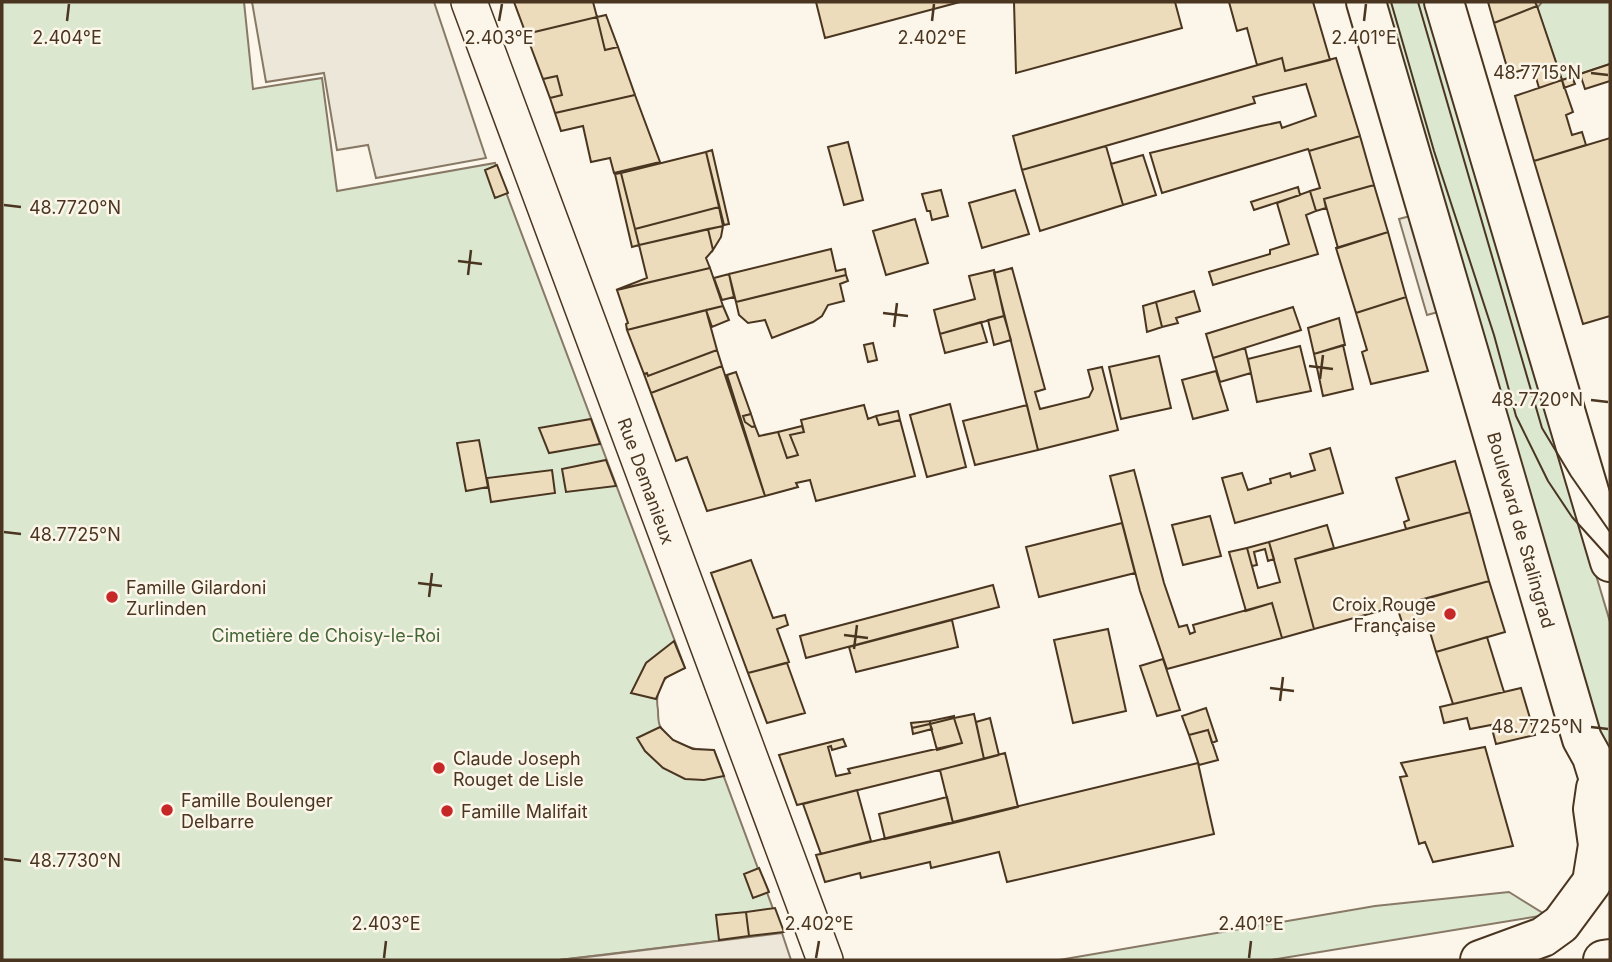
<svg xmlns="http://www.w3.org/2000/svg" width="1612" height="962" font-family="Inter,sans-serif">
<style>
.green{fill:#dce7d0;stroke:#887966;stroke-width:2}
.parking{fill:#ede7d9;stroke:#887966;stroke-width:2}
.building{fill:#ecdcbc;stroke:#4a3520;stroke-width:2}
.lines{fill:none;stroke-linecap:round;stroke-linejoin:round}
.street-casing{stroke:#4a3520;stroke-width:38}
.primary-casing{stroke:#4a3520;stroke-width:42}
.street{stroke:#fbf6e9;stroke-width:35}
.primary{stroke:#fbf6e9;stroke-width:38}
.tram{stroke:#4a3520;stroke-width:2}
.ticks{fill:none;stroke:#4a3520;stroke-width:2.5}
.poi-dot{fill:#c62828;stroke:#fbf6e9;stroke-width:2.5}
.labels{text-anchor:middle;dominant-baseline:central;stroke-width:5;stroke-linejoin:round;paint-order:stroke}
.street-label{font-size:18px;fill:#4a3520;stroke:#fbf6e9}
.poi-label{font-size:18px;fill:#4a3520;stroke:#fbf6e9;text-anchor:start}
.park-label{font-size:18px;fill:#436837;stroke:#fbf6e9}
.ticks-label{font-size:18px;text-anchor:middle;fill:#4a3520;stroke:#fbf6e9;stroke-width:5;stroke-linejoin:round;paint-order:stroke}
</style>
<rect width="100%" height="100%" fill="#fbf6e9"/>
<path class="green" d="M2 2H244L253 89 322 78 337 191 495 163 685 668C678 671 670 673 665 679 657 688 656 699 658 710 658 714 658 722 660 726 669 745 696 751 714 750L782 933 559 960H2Z
M1385 2H1425L1610 622V768Z
M1542 2H1610V64L1562 80 1537 8Z
M1509 892 1546 915 1271 960H1059L1375 906Z"/>
<path class="parking" d="M252 2H434L486 158 376 178 368 145 337 150 324 73 266 82Z
M1410 216 1438 312 1427 315 1399 219Z
M782 933 791 960H559L604 955Z"/>
<path class="building" d="M514 2H593L597 17 526 34Z
M816 2H960L825 38Z
M1014 2H1175L1182 28 1016 73Z
M1229 2H1313L1330 60 1285 71 1282 58 1257 65 1247 28 1237 31Z
M1488 2H1535L1537 6 1494 23Z
M1537 6 1562 80 1539 88 1533 67 1509 74 1494 23Z
M606 15 618 47 605 50 597 17Z
M597 17 605 50 618 47 635 95 555 113 550 98 562 95 557 76 543 79 526 34Z
M1282 58 1285 71 1336 58 1360 136 1309 151 1308 149 1162 193 1150 153 1261 126 1280 122 1282 128 1316 116 1306 84 1253 97 1255 103 1022 170 1013 136Z
M1610 64V81L1585 89 1580 74Z
M557 76 562 95 550 98 543 79Z
M1572 77 1575 84 1564 88 1562 80Z
M1562 80 1573 112 1566 115 1572 135 1582 132 1586 145 1534 161 1515 96Z
M635 95 660 162 614 173 610 158 591 162 583 126 561 131 555 113Z
M1360 136 1374 185 1324 199 1326 208 1316 211 1310 191 1320 188 1309 151Z
M1610 138V316L1583 324 1534 161Z
M848 142 863 200 844 205 828 147Z
M1106 146 1123 205 1040 231 1022 170Z
M712 150 729 224 724 225 706 152Z
M706 152 719 207 635 229 621 173Z
M1143 155 1156 195 1123 205 1111 164Z
M497 165 508 193 495 198 485 170Z
M621 173 639 245 632 247 615 174Z
M1374 185 1388 232 1338 248 1324 199Z
M1298 187 1300 195 1254 210 1251 202Z
M941 190 948 216 932 220 930 211H927L922 194Z
M1015 190 1029 234 982 248 969 203Z
M1310 191 1316 211 1306 215 1318 254 1213 285 1209 272 1270 254V250L1289 244 1277 203Z
M719 207 723 226 639 245 635 229Z
M915 219 928 263 886 275 873 231Z
M723 226 721 237 713 250 708 229Z
M708 229 713 250 706 258 710 268 616 290 647 278 639 245Z
M1388 232 1406 297 1356 313 1336 248Z
M831 249 836 271 845 269 846 275 736 302 729 274Z
M710 268 723 306 627 330 626 324 628 323 617 290Z
M1012 268 1045 389 1035 392 1040 409 1089 397 1093 389 1088 370 1102 367 1118 430 1038 450 994 273Z
M994 270 1004 316 940 334 934 310 975 299 969 276Z
M729 274 734 297 722 300 714 278Z
M846 275 848 281 840 284 844 301 828 305 822 316 813 322 772 338 765 320 748 323 739 315 736 302Z
M1194 291 1200 311 1176 318 1178 323 1162 327 1156 302Z
M1406 297 1428 371 1371 384 1362 352 1367 350 1356 313Z
M1156 302 1162 327 1147 332 1143 306Z
M723 306 729 320 712 327 706 310Z
M1293 307 1301 330 1213 358 1206 334Z
M706 310 717 350 648 376 647 373 644 374 627 330Z
M1004 316 1011 340 994 345 988 320Z
M1339 318 1345 345 1314 354 1308 328Z
M981 322 987 342 945 353 940 334Z
M873 343 877 360 868 362 864 345Z
M1343 345 1353 389 1323 396 1314 354Z
M1300 346 1311 391 1257 402 1248 359Z
M1245 348 1251 373 1220 382 1213 358Z
M717 350 722 366 651 393 644 374 647 373 648 376Z
M1159 356 1171 408 1121 419 1109 367Z
M722 366 765 496 707 511 687 457 676 461 651 393Z
M1216 371 1228 410 1193 419 1182 380Z
M736 372 751 414 743 416 745 422 752 427 755 426 759 436 778 432 787 458 798 455 790 435 804 432 801 420 864 405 868 419 876 416 879 425 900 420 915 476 816 501 810 480 796 483 798 487 765 496 727 375Z
M950 404 966 467 927 477 910 415Z
M1027 405 1038 450 975 465 963 421Z
M898 411 900 420 879 425 876 416Z
M751 414 755 426 752 427 745 422 743 416Z
M591 419 600 444 549 453 539 428Z
M802 426 804 432 790 435 798 455 787 458 778 432Z
M479 440 488 487 466 491 457 443Z
M1330 448 1343 493 1235 523 1222 478 1242 473 1248 490 1271 483 1270 479 1290 473 1291 477 1315 470 1310 454Z
M606 460 616 486 566 492 562 469Z
M1455 461 1470 512 1406 529 1404 522 1409 520 1396 478Z
M552 470 555 493 491 502 487 478Z
M1134 470 1164 583 1179 627 1187 625 1190 634 1195 632 1193 625 1272 603 1282 638 1167 669 1140 591 1110 476Z
M1470 512 1489 581 1314 629 1295 559Z
M1210 516 1221 556 1183 565 1172 525Z
M1122 523 1135 573 1039 597 1026 547Z
M1327 525 1334 548 1295 559 1314 629 1282 638 1272 603 1246 611 1229 552 1247 548 1258 588 1280 582 1269 542Z
M1269 542 1274 559 1268 561 1265 549 1254 552 1257 565 1252 566 1247 548Z
M751 560 773 618 785 615 788 625 777 629 789 662 748 673 711 573Z
M1489 581 1505 632 1436 652 1427 622 1404 628 1397 607Z
M993 585 999 607 806 658 800 636Z
M952 620 958 647 856 672 849 647Z
M1108 629 1126 711 1073 723 1054 640Z
M1487 637 1504 692 1453 704 1436 652Z
M674 641 685 668 665 678 656 699 631 693 646 663Z
M1163 659 1180 710 1157 716 1140 666Z
M787 663 805 713 767 723 748 673Z
M1521 688 1535 735 1496 744 1491 725 1470 729 1467 718 1444 723 1440 707Z
M1206 708 1217 741 1212 743 1208 730 1189 735 1182 716Z
M974 714 984 759 797 805 779 755 843 739 846 746 832 750 831 746 828 747 836 776 850 773 848 769 962 743 954 718Z
M954 716V718L930 724V721Z
M954 718 962 743 937 750 930 724Z
M990 718 999 755 984 759 976 722Z
M930 721V724L912 728 911 723Z
M930 724 932 729 913 734 912 728Z
M660 727 673 740 682 744 693 749 714 750 724 776 704 780 685 779 663 768 645 751 637 738Z
M1208 730 1218 760 1199 765 1189 735Z
M1485 747 1513 846 1433 862 1425 842 1419 844 1400 777 1407 776 1401 763Z
M1005 753 1018 807 953 823 940 770Z
M1198 763 1214 834 1007 882 999 852 931 868 930 862 861 878 860 873 825 882 816 855Z
M857 790 871 841 821 854 803 804Z
M947 797 953 823 885 839 879 814Z
M759 868 769 892 753 898 744 874Z
M775 908 784 932 749 936 746 912Z
M746 912 749 936 719 940 716 915Z"/>
<g class="lines">
<g class="street-casing">
<path id="street" d="M469 2 825 960"/>
</g>
<g class="primary-casing">
<path id="primary" d="M1366 2 1582 739 1592 757 1610 815
M1444 2 1610 562
M1480 960 1543 937 1561 924 1592 882 1598 845 1593 809 1596 788
M1603 960 1610 959"/>
</g>
<use href="#street" class="street"/>
<use href="#primary" class="primary"/>
<path class="tram" d="M1391 2 1434 151 1494 335 1516 416 1548 481 1572 517 1610 559
M1418 2 1542 428 1571 476 1610 532"/>
</g>
<path class="ticks" d="M67 21 69 4M499 21 502 4M932 21 934 4M1364 21 1366 4M1591 73 1608 75M4 205 21 207M458 261 482 264M468 275 471 250M883 313 908 316M894 327 897 303M1309 366 1333 369M1320 379 1323 355M1591 400 1608 402M4 532 21 534M418 583 442 586M429 597 432 573M844 635 868 638M854 649 857 625M1270 688 1294 691M1280 701 1283 677M1591 727 1608 729M4 859 21 861M384 958 386 941M816 958 819 941M1249 958 1251 941"/>
<g class="poi-dot">
<circle cx="112" cy="597" r="7"/>
<circle cx="1450" cy="614" r="7"/>
<circle cx="439" cy="768" r="7"/>
<circle cx="167" cy="810" r="7"/>
<circle cx="447" cy="811" r="7"/>
</g>
<g class="labels">
<g class="street-label">
<text transform="translate(646 481) rotate(70)">Rue Demanieux</text>
<text transform="translate(1521 530) rotate(74)">Boulevard de Stalingrad</text>
</g>
<g class="poi-label">
<text x="126" y="587">Famille Gilardoni<tspan x="126" dy="21">Zurlinden</tspan></text>
<text x="1436" y="604" text-anchor="end">Croix Rouge<tspan x="1436" dy="21">Française</tspan></text>
<text x="453" y="758">Claude Joseph<tspan x="453" dy="21">Rouget de Lisle</tspan></text>
<text x="181" y="800">Famille Boulenger<tspan x="181" dy="21">Delbarre</tspan></text>
<text x="461" y="811">Famille Malifait</text>
</g>
<g class="park-label">
<text x="326" y="635">Cimetière de Choisy-le-Roi</text>
</g>
</g>
<g class="ticks-label">
<text x="67" y="44">2.404°E</text>
<text x="499" y="44">2.403°E</text>
<text x="932" y="44">2.402°E</text>
<text x="1364" y="44">2.401°E</text>
<text x="1537" y="79">48.7715°N</text>
<text x="75" y="214">48.7720°N</text>
<text x="1537" y="406">48.7720°N</text>
<text x="75" y="541">48.7725°N</text>
<text x="1537" y="733">48.7725°N</text>
<text x="75" y="867">48.7730°N</text>
<text x="386" y="930">2.403°E</text>
<text x="819" y="930">2.402°E</text>
<text x="1251" y="930">2.401°E</text>
</g>
<rect width="1612" height="962" fill="none" stroke="#4a3520" stroke-width="7"/>
</svg>
